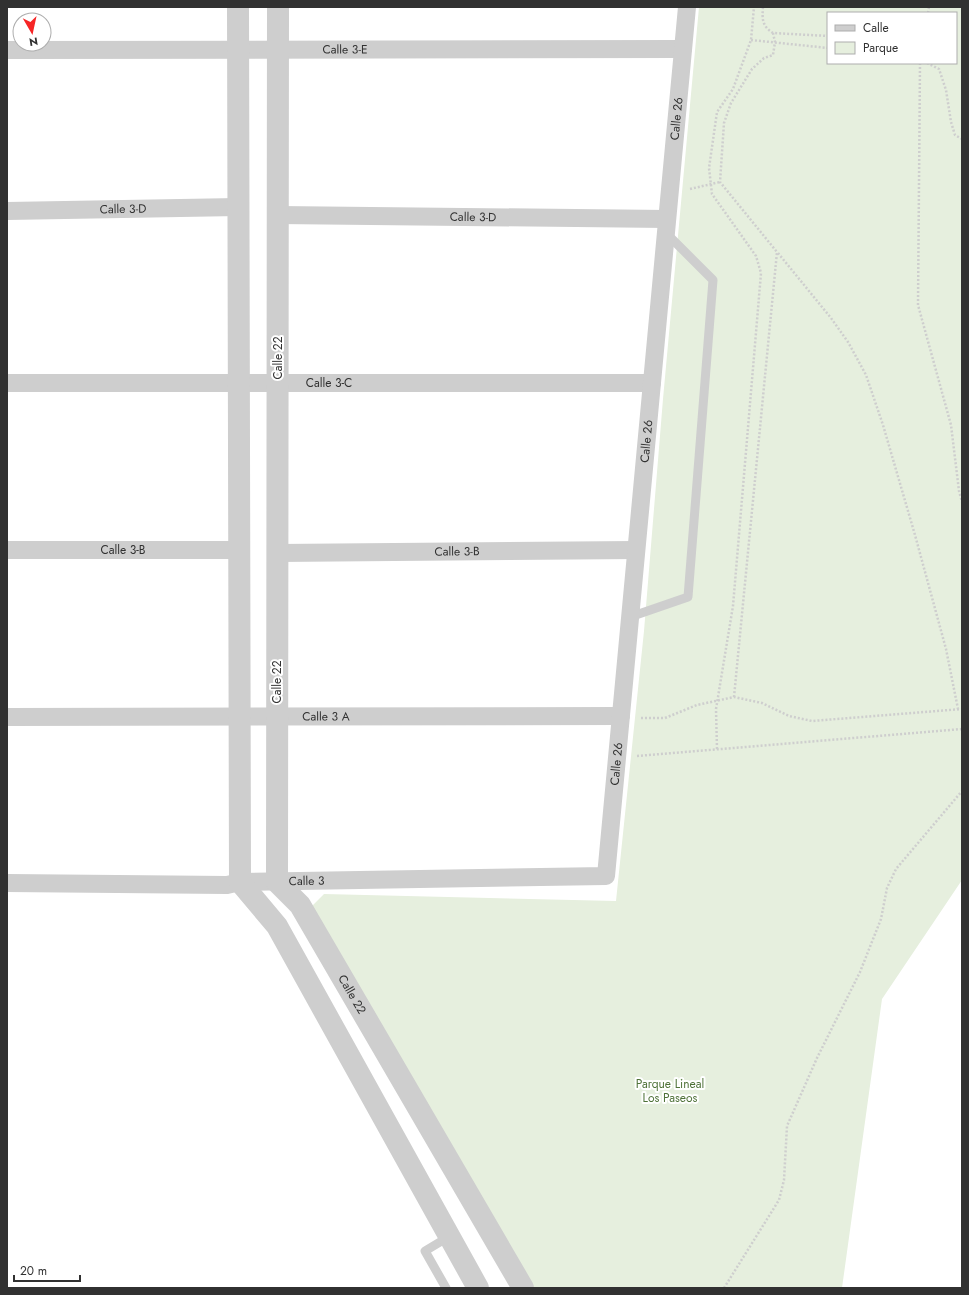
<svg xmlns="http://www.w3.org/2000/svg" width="969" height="1295" font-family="Jost,sans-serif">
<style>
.green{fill:#e6efde;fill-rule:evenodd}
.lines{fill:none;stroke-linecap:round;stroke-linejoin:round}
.path{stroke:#cecece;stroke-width:2.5;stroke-dasharray:2 2;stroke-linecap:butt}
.service{stroke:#cecece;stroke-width:9}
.minor{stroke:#cecece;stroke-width:18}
.tertiary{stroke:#cecece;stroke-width:22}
.labels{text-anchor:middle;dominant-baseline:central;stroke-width:4;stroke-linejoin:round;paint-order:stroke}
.street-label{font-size:12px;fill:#313131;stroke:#fff}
.park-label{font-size:12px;fill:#4f7239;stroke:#fff}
</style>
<rect width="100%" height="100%" fill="#fff"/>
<path class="green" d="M699 7H962V880L882 999 842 1288H533L312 906 324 894 616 901 644 631 663 399ZM828 13H956V63H828Z"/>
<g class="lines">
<path class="path" d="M763 7C762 19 762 26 773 33L828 36
M928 13 929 7
M751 40 828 48
M920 63 918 305 951 425 959 491 962 502
M927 63 939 69 946 90 951 122 955 135 962 139
M690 189 720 182
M778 253 831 318 848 342 866 375 883 425 915 535 946 649 958 709
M734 697 777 252 720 182 724 123 731 103 752 69 764 58 773 55 775 42 773 33
M641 718H665L697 705 734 697 762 703 789 716 812 721 962 709
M717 749 716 709 733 606 761 273 756 256 712 194 709 168 717 112 733 89 751 40 754 7
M637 756 962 729
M724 1288 779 1200 784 1180 787 1126 817 1058 860 972 881 919 887 888 896 869 962 791"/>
<path class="service" d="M630 617 688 597 713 280 666 233
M446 1288 425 1251 450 1236"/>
<g class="minor">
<path id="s1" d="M7 50 683 49"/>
<path id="s2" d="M7 211 238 207"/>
<path id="s3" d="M278 215 667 219"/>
<path id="s4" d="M7 383H652"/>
<path id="s5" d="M7 550H239"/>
<path id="s6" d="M278 553 636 550"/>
<path id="s7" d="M7 717 621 716"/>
<path id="s8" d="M7 883 227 885 240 882 606 876 687 7"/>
</g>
<g class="tertiary">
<path d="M238 7 240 882 277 926 478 1288"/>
<path id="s9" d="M278 7 277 882 300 905 523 1288"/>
</g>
</g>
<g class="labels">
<g class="street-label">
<text stroke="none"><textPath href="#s1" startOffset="338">Calle 3-E</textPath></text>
<text stroke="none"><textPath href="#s8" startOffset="1360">Calle 26</textPath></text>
<text stroke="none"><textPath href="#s2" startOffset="116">Calle 3-D</textPath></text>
<text stroke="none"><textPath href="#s3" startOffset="195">Calle 3-D</textPath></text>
<text transform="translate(278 358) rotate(-90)">Calle 22</text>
<text stroke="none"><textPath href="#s4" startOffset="322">Calle 3-C</textPath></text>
<text stroke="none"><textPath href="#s8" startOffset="1036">Calle 26</textPath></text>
<text stroke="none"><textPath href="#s5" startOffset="116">Calle 3-B</textPath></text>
<text stroke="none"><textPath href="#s6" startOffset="179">Calle 3-B</textPath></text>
<text transform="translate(277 682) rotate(-90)">Calle 22</text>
<text stroke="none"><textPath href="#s7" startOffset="319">Calle 3 A</textPath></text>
<text stroke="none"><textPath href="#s8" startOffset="712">Calle 26</textPath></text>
<text stroke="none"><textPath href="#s8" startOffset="300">Calle 3</textPath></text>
<text stroke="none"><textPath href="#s9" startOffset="1011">Calle 22</textPath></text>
</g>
<g class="park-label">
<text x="670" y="1084">Parque Lineal<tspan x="670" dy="14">Los Paseos</tspan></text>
</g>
</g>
<rect width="969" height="1295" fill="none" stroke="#313131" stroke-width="16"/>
<rect x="827" y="12" width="130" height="52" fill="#ffffff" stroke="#adadad"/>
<rect x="835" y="25" width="20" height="6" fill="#cecece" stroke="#adadad"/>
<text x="863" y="32" font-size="12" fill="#313131">Calle</text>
<rect x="835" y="42" width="20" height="12" fill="#e6efde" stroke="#adadad"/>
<text x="863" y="52" font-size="12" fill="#313131">Parque</text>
<g transform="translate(32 32) rotate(171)"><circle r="19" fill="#ffffff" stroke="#adadad"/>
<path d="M0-3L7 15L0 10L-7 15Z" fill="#f62525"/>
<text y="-6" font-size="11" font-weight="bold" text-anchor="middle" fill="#313131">N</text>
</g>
<path d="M14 1275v6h66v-6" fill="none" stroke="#313131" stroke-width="2"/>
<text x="20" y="1275" font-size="12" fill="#313131" stroke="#ffffff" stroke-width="3" paint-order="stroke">20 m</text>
</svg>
